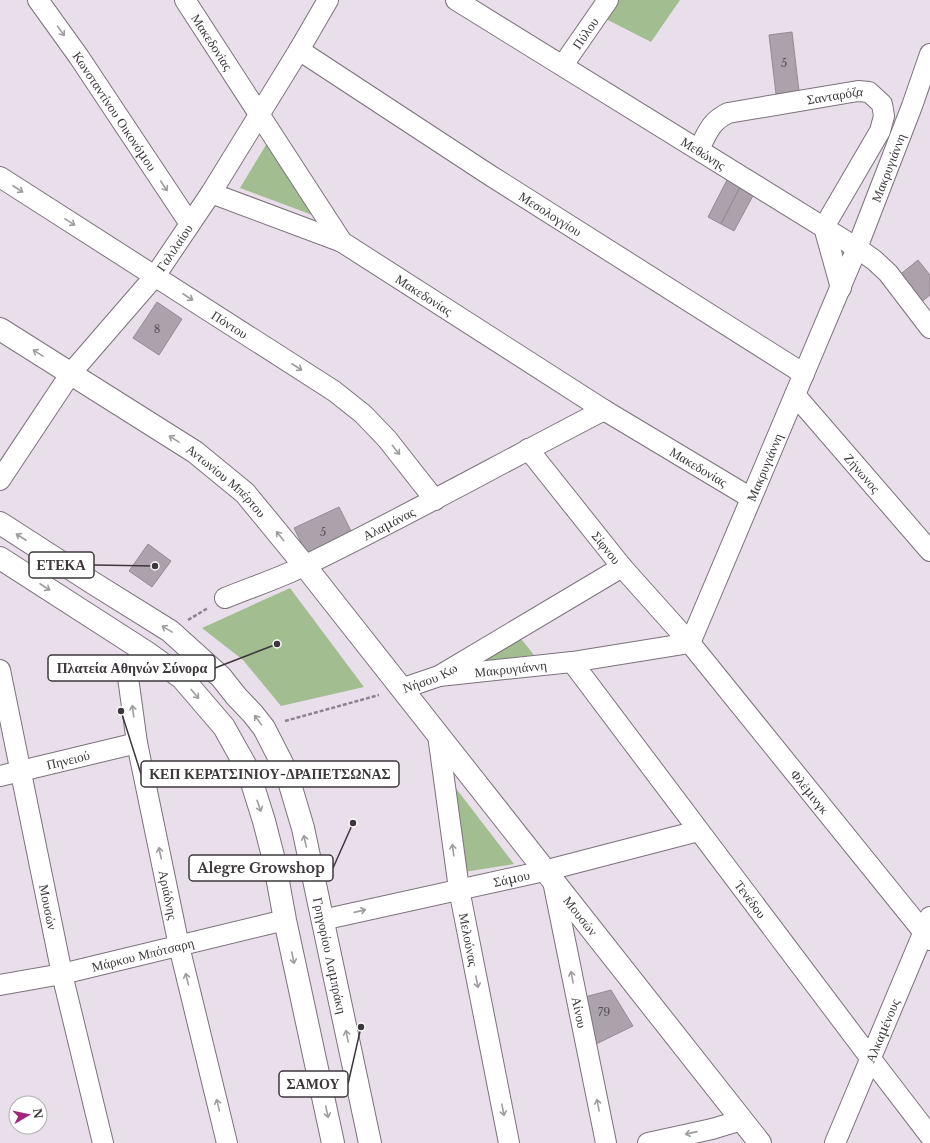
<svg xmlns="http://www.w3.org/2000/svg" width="930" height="1143" font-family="'Libre Baskerville',serif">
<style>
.green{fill:#a2be91}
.building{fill:#aba2ab;stroke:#958b95}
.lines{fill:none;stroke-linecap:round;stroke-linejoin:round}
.minor-casing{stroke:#7b727b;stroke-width:22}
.tertiary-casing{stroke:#7b727b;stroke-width:24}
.secondary-casing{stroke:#7b727b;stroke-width:24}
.path{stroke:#8b848c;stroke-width:2.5;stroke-dasharray:4 2;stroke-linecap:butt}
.minor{stroke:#fff;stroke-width:20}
.tertiary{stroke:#fff;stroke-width:22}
.secondary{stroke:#fff;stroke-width:22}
.oneway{stroke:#9e9c9e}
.labels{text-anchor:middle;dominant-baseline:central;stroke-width:4;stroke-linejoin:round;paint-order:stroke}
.number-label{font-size:11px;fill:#585258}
.street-label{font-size:13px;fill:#3c383c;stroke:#fff}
.leader{fill:none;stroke:#3c383c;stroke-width:1.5}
.callout-dot{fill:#3c383c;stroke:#fff;stroke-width:1.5}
.callout{fill:#fff;stroke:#3c383c;stroke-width:1.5}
.callout-label{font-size:14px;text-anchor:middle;font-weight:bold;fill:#3c383c}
</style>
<rect width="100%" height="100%" fill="#e9dfea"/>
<path class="green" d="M617 0H680L651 42 604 18Z
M269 140 315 216 240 188Z
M290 588 364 687 281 706 243 660 202 628Z
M518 635 534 655 468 663Z
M448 778 514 864 464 872Z"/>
<path class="building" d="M792 32 799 91 776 94 769 35Z
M728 178 741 185 721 224 708 217Z
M741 185 755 192 734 231 721 224Z
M918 260 930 275V295L919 304 897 277Z
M157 302 182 319 159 355 133 338Z
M339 507 353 535 308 557 294 528Z
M148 544 171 561 152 587 129 571Z
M611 990 633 1026 592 1046 581 998Z"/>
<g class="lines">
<g class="minor-casing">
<g id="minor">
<path id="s1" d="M38 0 79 57 190 224"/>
<path id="s2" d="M185 0 342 242 604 410 751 498"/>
<path id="s3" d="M456 0 857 248 874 260 888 273 930 328"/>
<path id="s4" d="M299 50 488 174 804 374"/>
<path id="s5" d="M563 65 608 0"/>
<path id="s6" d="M699 149C708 132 710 122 728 113L858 91 869 92 882 104 884 116 880 131 824 227 841 288"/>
<path id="s7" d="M0 177 334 391 363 414 387 439 435 500"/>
<path d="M211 193 342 242"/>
<path id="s8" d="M795 395 930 551"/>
<path id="s9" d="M528 449 622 567 690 643 930 940"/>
<path id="s10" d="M0 480 71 373 155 276 211 193 299 50 328 0"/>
<path id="s11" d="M225 598C252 587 280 578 306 565 407 516 505 461 604 410"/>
<path id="s12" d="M690 643 857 248 912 106 930 54"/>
<path id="s13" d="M146 652 127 670 137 743 179 946 227 1143"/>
<path id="s14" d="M572 662 871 1059 930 1136"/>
<path id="s15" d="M0 670 62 974 103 1143"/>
<path id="s16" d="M439 676 572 662 690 643"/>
<path id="s17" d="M401 689 439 676 622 567"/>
<path id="s18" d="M438 735 459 889 509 1143"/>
<path id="s19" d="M0 776 137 743"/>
<path id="s20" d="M553 881 606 1143"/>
<path id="s21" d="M322 920 544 871 698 831"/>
<path id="s22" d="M0 985 62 974 285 920"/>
<path d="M648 1143 712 1129 742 1120"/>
<path id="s23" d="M835 1143 930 917"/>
</g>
</g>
<g class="tertiary-casing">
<g id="tertiary">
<path id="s24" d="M0 329 195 452 245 493 305 566 760 1143"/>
</g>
</g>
<g class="secondary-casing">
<g id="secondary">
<path id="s25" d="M0 523 93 583 170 631 221 677 236 696 253 714 264 728 286 771 303 828 370 1143"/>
<path d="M0 558 146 652 182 678 224 727 248 770 264 821 274 860 285 920 333 1143"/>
</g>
</g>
<path class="path" d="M188 620 208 608
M285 721 379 695"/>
<use href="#minor" class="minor"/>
<use href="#tertiary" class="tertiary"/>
<use href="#secondary" class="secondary"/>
</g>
<defs><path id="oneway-shaft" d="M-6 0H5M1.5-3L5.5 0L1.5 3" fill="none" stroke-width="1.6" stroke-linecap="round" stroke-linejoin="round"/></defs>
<g class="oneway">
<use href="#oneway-shaft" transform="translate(61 31) rotate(54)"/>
<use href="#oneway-shaft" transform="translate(164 186) rotate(57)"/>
<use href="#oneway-shaft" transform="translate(18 189) rotate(33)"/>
<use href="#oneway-shaft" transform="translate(70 222) rotate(32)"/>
<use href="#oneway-shaft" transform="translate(188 297) rotate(33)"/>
<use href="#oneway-shaft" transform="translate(38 353) rotate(-148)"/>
<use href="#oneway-shaft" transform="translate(297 367) rotate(33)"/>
<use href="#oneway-shaft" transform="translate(174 439) rotate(-148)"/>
<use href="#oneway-shaft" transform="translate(396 450) rotate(52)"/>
<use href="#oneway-shaft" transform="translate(280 536) rotate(-129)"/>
<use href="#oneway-shaft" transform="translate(21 537) rotate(-147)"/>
<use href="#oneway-shaft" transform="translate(45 587) rotate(33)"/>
<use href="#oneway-shaft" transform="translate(167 629) rotate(-149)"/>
<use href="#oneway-shaft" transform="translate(195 694) rotate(50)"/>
<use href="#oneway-shaft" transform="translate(133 711) rotate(-97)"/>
<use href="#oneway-shaft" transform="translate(258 720) rotate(-126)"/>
<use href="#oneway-shaft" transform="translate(259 806) rotate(71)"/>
<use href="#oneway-shaft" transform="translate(305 841) rotate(-102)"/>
<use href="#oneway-shaft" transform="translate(453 850) rotate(-98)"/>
<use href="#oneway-shaft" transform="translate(160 853) rotate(-102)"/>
<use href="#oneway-shaft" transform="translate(360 911) rotate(-13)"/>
<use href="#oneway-shaft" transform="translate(293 958) rotate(78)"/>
<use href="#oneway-shaft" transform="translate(572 977) rotate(-101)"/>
<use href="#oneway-shaft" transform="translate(187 979) rotate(-104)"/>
<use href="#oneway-shaft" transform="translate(477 982) rotate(79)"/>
<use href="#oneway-shaft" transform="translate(347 1036) rotate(-102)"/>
<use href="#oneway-shaft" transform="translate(218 1105) rotate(-104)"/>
<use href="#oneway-shaft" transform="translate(598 1105) rotate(-101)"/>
<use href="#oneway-shaft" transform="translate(503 1110) rotate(79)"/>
<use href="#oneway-shaft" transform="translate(327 1112) rotate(78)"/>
<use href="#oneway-shaft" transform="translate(691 1133) rotate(167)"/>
</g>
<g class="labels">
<g class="number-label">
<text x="784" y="63">5</text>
<text x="157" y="329">8</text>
<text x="323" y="532">5</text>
<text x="604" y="1012">79</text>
</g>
<g class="street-label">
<text stroke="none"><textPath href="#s5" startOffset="39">Πύλου</textPath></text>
<text stroke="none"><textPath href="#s2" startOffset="50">Μακεδονίας</textPath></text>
<text stroke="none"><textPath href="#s6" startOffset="156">Σανταρόζα</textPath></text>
<text stroke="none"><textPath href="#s1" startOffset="135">Κωνσταντίνου Οικονόμου</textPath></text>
<text stroke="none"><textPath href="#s3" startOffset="291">Μεθώνης</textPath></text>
<text stroke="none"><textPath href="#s12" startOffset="515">Μακρυγιάννη</textPath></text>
<text stroke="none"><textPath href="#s4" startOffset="300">Μεσολογγίου</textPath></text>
<text stroke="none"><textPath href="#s10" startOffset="291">Γαλιλαίου</textPath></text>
<text stroke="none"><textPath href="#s2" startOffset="386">Μακεδονίας</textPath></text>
<text stroke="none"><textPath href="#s7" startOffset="273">Πόντου</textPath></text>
<text stroke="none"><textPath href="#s2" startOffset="710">Μακεδονίας</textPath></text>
<text stroke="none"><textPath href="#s12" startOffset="191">Μακρυγιάννη</textPath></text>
<text stroke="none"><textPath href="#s8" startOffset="103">Ζήνωνος</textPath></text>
<text stroke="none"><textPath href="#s24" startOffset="273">Αντωνίου Μπέρτου</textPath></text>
<text stroke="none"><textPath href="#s11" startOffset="180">Αλαμάνας</textPath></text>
<text stroke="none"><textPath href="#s9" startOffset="126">Σίφνου</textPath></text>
<text stroke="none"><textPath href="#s16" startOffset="72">Μακρυγιάννη</textPath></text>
<text stroke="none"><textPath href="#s17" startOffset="31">Νήσου Κω</textPath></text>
<text stroke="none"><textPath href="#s19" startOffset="70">Πηνειού</textPath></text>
<text stroke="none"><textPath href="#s9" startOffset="444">Φλέμινγκ</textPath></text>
<text stroke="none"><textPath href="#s21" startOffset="194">Σάμου</textPath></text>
<text stroke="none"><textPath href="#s13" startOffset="255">Αριάδνης</textPath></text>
<text stroke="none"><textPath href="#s14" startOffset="297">Τενέδου</textPath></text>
<text stroke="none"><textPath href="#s15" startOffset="242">Μουσών</textPath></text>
<text stroke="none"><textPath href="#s24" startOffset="835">Μουσών</textPath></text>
<text stroke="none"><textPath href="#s18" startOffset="207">Μελούνας</textPath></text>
<text stroke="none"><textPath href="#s22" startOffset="146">Μάρκου Μπότσαρη</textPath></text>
<text stroke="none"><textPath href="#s25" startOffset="575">Γρηγορίου Λαμπράκη</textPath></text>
<text stroke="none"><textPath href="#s20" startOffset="134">Αίνου</textPath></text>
<text stroke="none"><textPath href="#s23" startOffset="122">Αλκαμένους</textPath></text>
</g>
</g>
<path class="leader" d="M155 566L94 565M277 644L215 668M121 711L141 774M353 823L333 868M361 1027L348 1084"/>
<g class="callout-dot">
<circle cx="155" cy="566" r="4"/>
<circle cx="277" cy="644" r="4"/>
<circle cx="121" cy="711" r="4"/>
<circle cx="353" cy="823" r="4"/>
<circle cx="361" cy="1027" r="4"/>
</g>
<g class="callout">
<rect x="29" y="552" width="65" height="26" rx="4"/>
<rect x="48" y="655" width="167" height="26" rx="4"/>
<rect x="141" y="761" width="258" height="26" rx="4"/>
<rect x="189" y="855" width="144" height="26" rx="4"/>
<rect x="279" y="1071" width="69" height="26" rx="4"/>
</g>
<g class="callout-label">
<text x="61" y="570">ΕΤΕΚΑ</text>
<text x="132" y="673">Πλατεία Αθηνών Σύνορα</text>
<text x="270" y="779">ΚΕΠ ΚΕΡΑΤΣΙΝΙΟΥ-ΔΡΑΠΕΤΣΩΝΑΣ</text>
<text x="261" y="873">Alegre Growshop</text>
<text x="313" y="1089">ΣΑΜΟΥ</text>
</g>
<g transform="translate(28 1115) rotate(81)"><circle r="19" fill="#ffffff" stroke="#b1afb1"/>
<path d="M0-3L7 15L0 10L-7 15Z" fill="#a2257a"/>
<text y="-6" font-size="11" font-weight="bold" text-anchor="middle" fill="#3c383c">N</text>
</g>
</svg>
